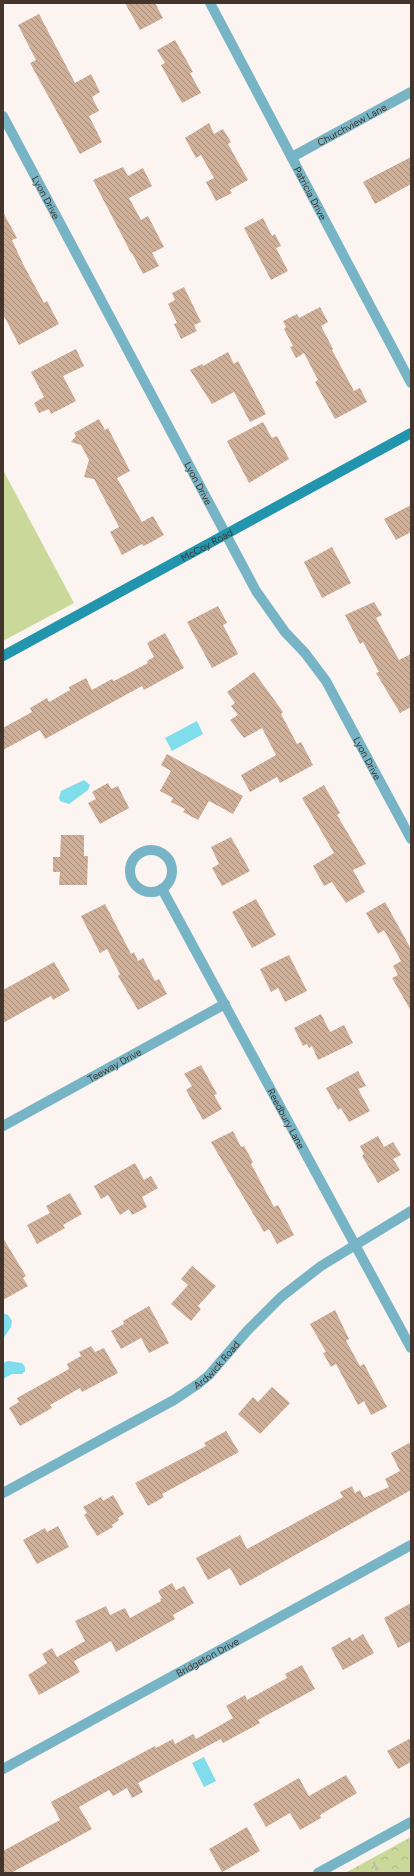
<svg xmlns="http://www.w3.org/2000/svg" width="414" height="1876" font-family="Figtree,sans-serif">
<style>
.grass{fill:#cad899}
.park{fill:url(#park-crowns)}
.water{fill:#80ddec}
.building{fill:url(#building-back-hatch)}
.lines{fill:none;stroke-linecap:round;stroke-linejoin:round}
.path{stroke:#c0b7b1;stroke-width:2.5;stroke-dasharray:3 3;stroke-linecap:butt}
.minor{stroke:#77b5c6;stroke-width:10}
.secondary{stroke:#2095ad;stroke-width:10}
.labels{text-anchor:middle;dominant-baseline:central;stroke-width:4;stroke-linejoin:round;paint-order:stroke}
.street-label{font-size:10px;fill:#43352c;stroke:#fff}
</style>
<defs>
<pattern id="park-crowns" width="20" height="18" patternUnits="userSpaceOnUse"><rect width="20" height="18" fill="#cad899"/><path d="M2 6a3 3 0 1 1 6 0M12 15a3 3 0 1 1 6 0" fill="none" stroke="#afba84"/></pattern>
<pattern id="building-back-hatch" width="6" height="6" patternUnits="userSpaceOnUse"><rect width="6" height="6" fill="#d0af98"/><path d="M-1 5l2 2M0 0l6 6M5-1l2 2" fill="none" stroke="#aa8f7c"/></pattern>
</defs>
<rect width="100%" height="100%" fill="#fcf4f0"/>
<path class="grass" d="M3 470 74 603 3 641Z"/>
<path class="park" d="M411 1837V1873H345Z"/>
<path class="water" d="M197 721 203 734 172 751 165 738Z
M84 780 90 785 88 790 69 804 60 801 59 798 61 791Z
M3 1313 8 1315 12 1321 11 1327 3 1339Z
M8 1361 22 1363 25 1367V1371L22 1374H12L3 1379V1363Z
M204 1757 216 1781 204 1787 192 1763Z"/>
<path class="building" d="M125 3H155L163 18 140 30Z
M39 14 75 83 91 74 100 92 92 97 99 111 89 116 102 142 80 154 30 63 36 60 18 25Z
M175 40 193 72 190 73 201 93 182 103 161 65 165 63 157 50Z
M209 123 214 134 223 129 231 142 228 144 248 180 230 190 232 193 216 201 206 182 214 178 201 155 196 158 185 138Z
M411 157V184L375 204 363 182Z
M123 167 128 176 143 168 152 186 129 198 141 220 148 216 164 247 152 253 159 266 143 274 132 253H131L93 180Z
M3 212 17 238 12 240 23 264 44 303 47 301 59 324 19 345 3 314Z
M263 218 272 236 275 234 281 246 276 248 288 271 271 280 244 228Z
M184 287 201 322 194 325 197 331 181 339 174 324 177 323 168 304 175 300 172 293Z
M320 307 328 322 321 326 333 349 332 350 354 391 360 388 367 402 335 419 315 382 318 380 304 353 296 358 290 347 293 346 284 329 286 327 283 321 297 314 299 318Z
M76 349 84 366 63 376 76 401 51 414 49 409 39 413 34 403 44 397 31 372Z
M228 352 234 364 238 361 266 414 250 422 234 392 212 404 190 370 202 364 203 366Z
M99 419 105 430 108 428 130 471 117 478 142 522 153 516 164 535 144 546 142 544 122 555 110 532 119 527 94 479 84 477 89 460 81 445 71 442 76 436 74 433Z
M263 422 272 438 277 436 289 459 249 483 227 441Z
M411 505V532L396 540 384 519Z
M332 547 351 583 322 598 304 562Z
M374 602 382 615 376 618 399 660 411 654V707L400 713 376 673 379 672 363 642 360 644 345 615Z
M218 606 227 623 223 625 238 654 212 668 187 622Z
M165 633 184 668 144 690 142 686 45 739 40 730 3 750V728L32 712 30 708 47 698 49 702 70 690 69 687 86 678 92 690 112 679 114 681 148 663 147 661 154 657 147 643Z
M254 672 283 712 281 714 297 744 301 742 313 765 280 783 277 777 250 792 241 775 276 755 262 728 244 738 230 720 238 715 231 706 235 703 227 692Z
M167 754 243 796 233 814 209 801 198 820 183 812 185 809 171 802 173 798 160 791 171 771 161 765Z
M108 783 111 789 118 786 129 808 100 824 88 803 96 799 92 792Z
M324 785 340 813 337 815 366 864 353 870 365 892 346 903 332 882 324 886 313 866 334 853 302 798Z
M61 835H84V856H88L87 885H59L60 872H53V857H60Z
M231 837 250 871 222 886 212 868 219 864 211 847Z
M256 899 276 935 252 948 232 912Z
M385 902 411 949V1011L392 978 398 975 393 966 401 961 384 930 378 934 366 913Z
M105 904 131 954 134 952 138 961 143 958 155 981 159 979 167 994 138 1010 118 976 120 974 107 949 100 953 81 916Z
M289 955 307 991 285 1002 278 988 271 992 260 969Z
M54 962 70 990 53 1000 51 996 3 1023V990Z
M321 1014 330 1032 344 1025 353 1043 318 1060 312 1046 309 1048 307 1044 303 1046 294 1028Z
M201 1065 217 1094 214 1095 222 1109 203 1120 186 1090 192 1086 184 1074Z
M358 1071 366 1086 358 1089 370 1111 349 1122 341 1108 338 1110 326 1088Z
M233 1131 241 1147 244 1146 253 1162 251 1164 274 1207 278 1205 294 1235 277 1244 269 1229 264 1232 211 1142Z
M378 1136 384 1147 393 1142 401 1155 393 1159 400 1170 378 1183 362 1156 364 1154 360 1146Z
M135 1163 144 1180 151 1176 158 1188 142 1197 147 1207 132 1215 129 1209 120 1215 108 1195 101 1199 94 1186Z
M70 1193 82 1214 63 1225 65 1228 37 1244 27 1225 50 1213 46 1206Z
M3 1238 26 1276 23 1278 28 1286 3 1300Z
M192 1266 216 1286 198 1306 201 1309 191 1321 171 1304 188 1285 181 1279Z
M149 1306 169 1343 149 1353 141 1338 121 1349 111 1331 124 1324 123 1321Z
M335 1310 349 1339 346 1341 360 1366 364 1364 387 1407 371 1415 364 1401 358 1405 336 1364 331 1367 323 1353 326 1352 310 1324Z
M91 1346 95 1352 104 1348 118 1373 82 1392 80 1388 50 1405 52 1408 20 1426 9 1408 19 1402 17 1398 69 1369 67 1364 81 1356 79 1352Z
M272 1387 290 1403 260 1434 238 1414 253 1397 258 1402Z
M226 1431 239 1452 162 1494 164 1497 148 1506 135 1483 206 1446 204 1443Z
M411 1442V1490L240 1586 230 1568 208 1580 196 1558 240 1535 247 1549 343 1497 340 1492 352 1486 355 1493 360 1490 364 1498 389 1487 385 1479 400 1471 391 1453Z
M113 1495 124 1514 118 1518 119 1520 112 1525 113 1527 97 1536 84 1515 87 1513 83 1507 101 1497 103 1501Z
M58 1526 69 1547 37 1564 23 1540 45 1528 47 1532Z
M172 1583 176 1590 184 1586 194 1603 173 1615 175 1619 116 1652 111 1641 74 1661 80 1672 39 1695 28 1675 47 1663 42 1654 52 1648 57 1657 85 1641 75 1621 106 1606 110 1615 125 1608 130 1618 161 1601 160 1599 162 1598 158 1591Z
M411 1603V1641L398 1648 384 1618Z
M363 1634 374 1653 343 1670 331 1648 350 1637 352 1641Z
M302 1665 315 1689 258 1720 260 1723 223 1743 221 1739 138 1783 143 1792 132 1798 127 1788 113 1796 109 1790 79 1807 92 1829 11 1873H3V1851L60 1820 51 1802 155 1746 156 1748 173 1739 175 1744 193 1734 196 1739 233 1718 226 1706 245 1695 247 1700 287 1678 285 1674Z
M411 1738V1762L398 1769 387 1751Z
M346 1775 357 1793 320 1815 321 1818 300 1830 290 1813 266 1827 253 1804 299 1778 309 1796Z
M247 1827 260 1851 222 1872 209 1849Z"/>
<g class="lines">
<path class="path" d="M374 1862 378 1873"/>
<g class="minor">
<path id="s1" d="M210 3 411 383"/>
<path id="s2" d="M3 116 256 591 285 632 305 653 326 681 411 839"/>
<path id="s3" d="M292 157 411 92"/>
<circle cx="151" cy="871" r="21"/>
<path id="s4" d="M162 889 411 1348"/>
<path id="s5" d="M3 1126 225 1004"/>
<path id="s6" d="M3 1493 174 1400 198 1384 209 1375 247 1331 281 1297 321 1266 411 1211"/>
<path id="s7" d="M3 1769 411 1545"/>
<path d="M318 1873 411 1822"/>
</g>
<path class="secondary" id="s8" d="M3 656 411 433"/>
</g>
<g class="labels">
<g class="street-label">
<text stroke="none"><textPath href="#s3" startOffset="68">Churchview Lane</textPath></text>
<text stroke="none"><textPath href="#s1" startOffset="215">Patricia Drive</textPath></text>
<text stroke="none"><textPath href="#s2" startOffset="92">Lyon Drive</textPath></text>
<text stroke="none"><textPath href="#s2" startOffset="416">Lyon Drive</textPath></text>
<text stroke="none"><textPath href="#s8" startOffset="232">McCoy Road</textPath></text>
<text stroke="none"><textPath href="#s2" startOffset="740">Lyon Drive</textPath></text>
<text stroke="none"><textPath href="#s5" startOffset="127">Teeway Drive</textPath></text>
<text stroke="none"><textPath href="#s4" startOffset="261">Reedbury Lane</textPath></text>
<text stroke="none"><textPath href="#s6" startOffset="250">Ardwick Road</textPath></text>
<text stroke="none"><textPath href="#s7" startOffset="233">Bridgeton Drive</textPath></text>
</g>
</g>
<rect width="414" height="1876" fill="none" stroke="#43352c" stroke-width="8"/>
</svg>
